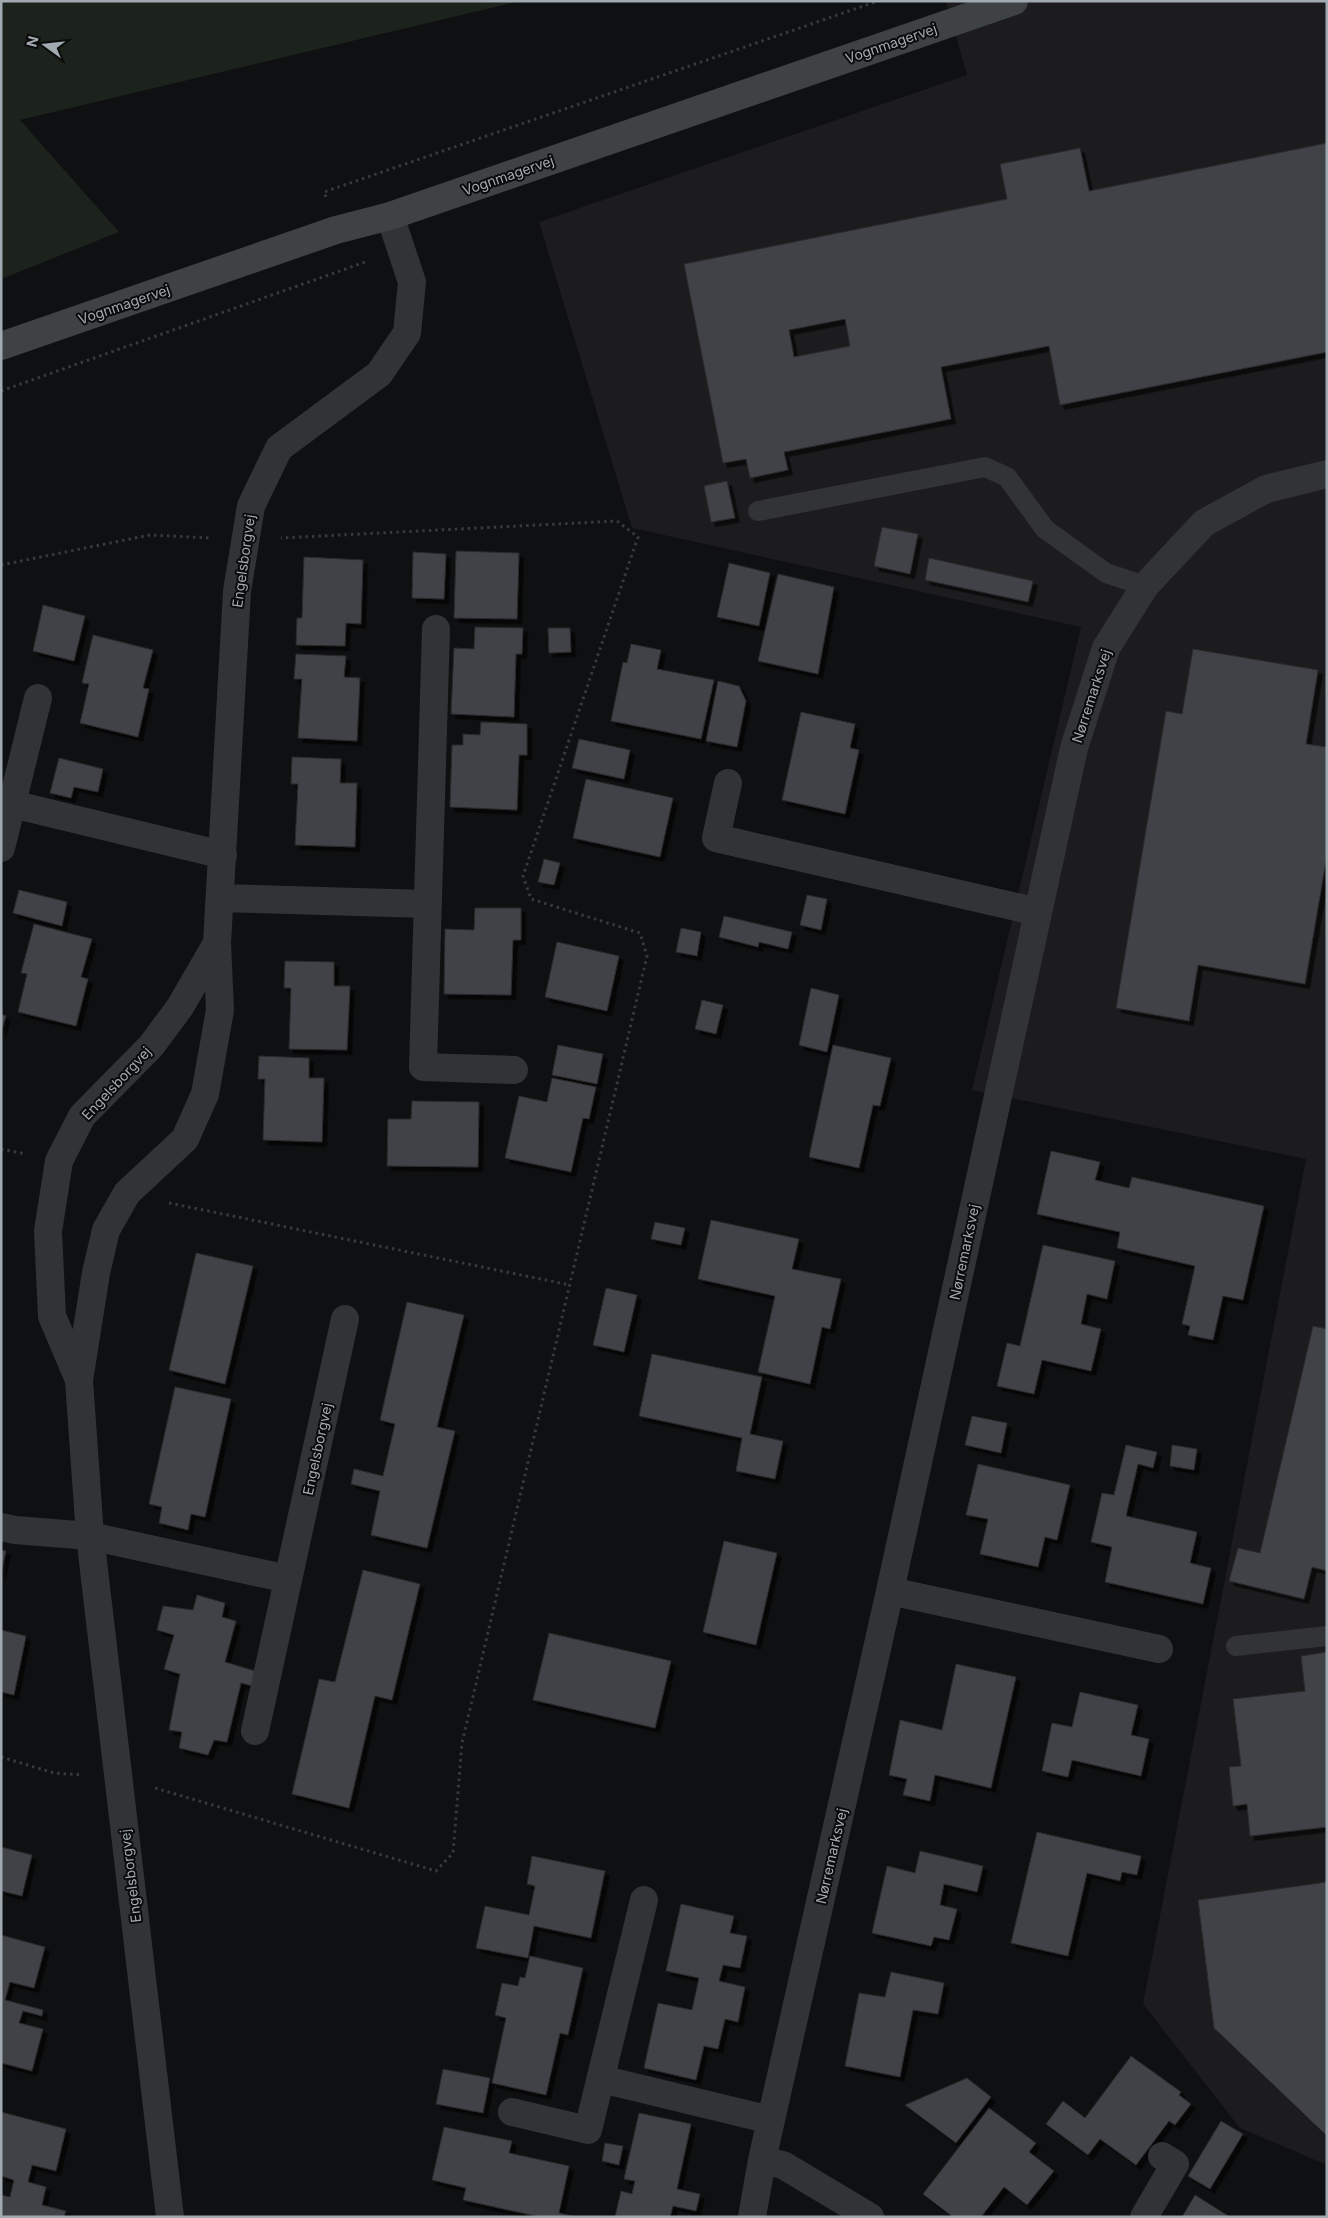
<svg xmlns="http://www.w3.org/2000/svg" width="1328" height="2218" font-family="Inter,sans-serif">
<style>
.built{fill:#1c1c1e}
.green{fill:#1c231c}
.building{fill:#404347;stroke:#2a2a2d;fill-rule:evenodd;filter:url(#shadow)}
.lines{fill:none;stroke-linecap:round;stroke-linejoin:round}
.path{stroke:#373a3d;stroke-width:3;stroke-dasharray:2.5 4;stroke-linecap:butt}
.lane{stroke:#313336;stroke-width:20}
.street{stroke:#313336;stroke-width:28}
.secondary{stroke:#3f4245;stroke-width:28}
.labels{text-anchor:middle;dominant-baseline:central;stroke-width:4;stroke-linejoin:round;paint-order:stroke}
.street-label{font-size:14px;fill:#a1aab1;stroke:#0b0b0c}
</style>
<defs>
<filter id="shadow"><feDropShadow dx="4.5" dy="4.5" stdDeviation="0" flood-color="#0009"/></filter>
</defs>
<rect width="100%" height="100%" fill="#0f1011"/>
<path class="built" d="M946 1H1327V2165L1240 2128 1143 2004 1306 1159 972 1090 1081 627 632 528 539 222 967 75Z"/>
<path class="green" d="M1 1H520L20 120 119 232 1 279Z"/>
<path class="building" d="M1327 143V352L1060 405 1049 346 941 367 951 419 784 452 788 470 750 478 746 459 723 463 684 264 1007 199 1000 164 1080 148 1089 191ZM845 319 850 346 794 357 789 330Z
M727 481 735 518 711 522 704 486Z
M882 527 918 534 910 574 874 566Z
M456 551 519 553 517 619 454 618Z
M413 552 446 554 444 599 412 598Z
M304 557 363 560 361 624 346 623 345 646 296 645 297 618H302Z
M929 558 1033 581 1028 602 925 580Z
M729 563 770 573 759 626 717 617Z
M778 574 834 587 818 674 758 661Z
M43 605 85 616 74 661 33 651Z
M475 627 523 628 522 654H516L514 717 451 714 454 648 474 649Z
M548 628H570L571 652 549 653Z
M93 635 153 650 143 688 149 689 138 737 80 723 89 684 82 683Z
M631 644 661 650 657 669 714 680 701 739 611 721 623 662 627 663Z
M1193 649 1318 670 1306 744 1327 747V855L1305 984 1198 965 1189 1021 1116 1008 1166 711 1182 714Z
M296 654 346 656 344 677 360 678 357 741 298 738 302 679H294Z
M718 681 739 686 746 701 737 747 706 741Z
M801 712 855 724 850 748 859 750 845 814 782 800Z
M481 722 527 724V755H519L517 810 450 807 452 745H463V734L480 735Z
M579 739 630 750 624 779 572 768Z
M292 757 341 759 340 783H357L355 847 295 845 298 784H291Z
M59 758 103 769 98 792 74 787 71 798 50 793Z
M586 779 673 798 660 857 573 838Z
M544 859 560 863 554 885 538 882Z
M19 890 67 902 62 926 13 913Z
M807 895 827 899 821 930 800 925Z
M475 908H521V940H513L511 995 444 994 445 929 474 930Z
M724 916 792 932 788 949 759 942 758 947 719 937Z
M34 924 92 939 81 977 88 979 76 1026 18 1012 27 974 21 973Z
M681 928 701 932 697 956 676 952Z
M557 942 619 956 607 1011 545 997Z
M285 961 334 962V986H350L347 1050 289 1049 291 988H284Z
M811 988 839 995 827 1052 799 1045Z
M702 1000 723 1005 716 1034 695 1029Z
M1 1014 6 1016 1 1032Z
M558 1045 603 1054 597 1084 552 1075Z
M833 1045 891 1058 880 1106 873 1105 859 1168 809 1157Z
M259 1056 309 1058V1078H324L322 1142 263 1140 265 1079H258Z
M552 1078 596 1087 589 1119 583 1118 571 1172 505 1158 519 1096 547 1102Z
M412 1101 479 1102 478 1167 387 1166 388 1119H411Z
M1051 1151 1100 1162 1095 1180 1129 1188 1132 1177 1264 1206 1243 1300 1223 1296 1213 1340 1188 1335 1190 1326 1182 1324 1195 1266 1117 1248 1120 1232 1037 1214Z
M711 1220 799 1239 792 1269 841 1279 830 1329 822 1327 810 1384 758 1372 775 1296 698 1279Z
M655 1222 685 1228 681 1245 651 1239Z
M1043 1245 1115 1261 1107 1299 1087 1294 1081 1324 1101 1329 1091 1371 1042 1360 1034 1394 997 1386 1007 1343 1020 1346Z
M196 1253 253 1266 225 1384 169 1370Z
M606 1288 637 1295 624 1352 593 1345Z
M407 1302 464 1315 437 1427 455 1431 427 1548 371 1535 380 1491 351 1484 354 1469 383 1476 395 1424 380 1420Z
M1313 1326 1327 1329V1571L1312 1567 1304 1599 1229 1581 1238 1548 1260 1553Z
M652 1354 762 1377 750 1434 783 1441 775 1479 736 1471 742 1438 639 1416Z
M175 1387 231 1399 205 1517 191 1514 188 1530 159 1523 162 1507 149 1504Z
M972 1416 1007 1423 1001 1453 965 1445Z
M1126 1445 1157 1452 1153 1468 1138 1464 1126 1516 1197 1532 1190 1563 1211 1568 1203 1604 1105 1582 1112 1547 1091 1542 1102 1493 1114 1495Z
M1172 1445 1197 1449 1194 1470 1170 1466Z
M978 1464 1070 1485 1057 1540 1045 1537 1038 1567 980 1554 988 1519 966 1515Z
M724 1541 777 1553 756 1645 703 1632Z
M1 1550 6 1551 1 1574Z
M363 1570 420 1584 392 1700 375 1696 349 1808 292 1794 319 1679 335 1682Z
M197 1595 225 1603 222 1617 236 1621 225 1662 255 1671 253 1686 241 1683 227 1742 214 1740 208 1755 179 1748 182 1732 169 1730 180 1674 164 1669 174 1635 157 1630 163 1606 193 1610Z
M1 1630 26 1636 14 1695 1 1692Z
M549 1633 671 1661 655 1728 533 1700Z
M1327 1652V1827L1250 1836 1247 1804 1233 1806 1229 1767 1241 1766 1233 1699 1305 1691 1301 1656Z
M956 1664 1016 1677 991 1788 935 1775 930 1801 903 1795 907 1779 889 1775 900 1720 942 1730Z
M1080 1692 1138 1705 1131 1735 1149 1739 1141 1776 1072 1760 1068 1777 1042 1771 1052 1723 1072 1727Z
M1037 1832 1141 1856 1137 1875 1122 1872 1120 1881 1087 1873 1068 1956 1011 1943Z
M1 1847 32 1855 22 1896 1 1891Z
M920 1851 983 1866 977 1892 944 1884 940 1905 957 1909 949 1940 934 1937 931 1946 872 1933 887 1866 915 1873Z
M532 1856 605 1871 591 1938 534 1926 528 1958 476 1948 485 1906 529 1915 535 1886 527 1884Z
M1327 1882V2136L1214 2028 1198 1900Z
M681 1904 734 1916 730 1933 747 1936 740 1968 723 1965 719 1981 745 1987 738 2022 725 2019 718 2049 704 2046 696 2080 644 2068 658 2003 692 2010 699 1978 666 1971Z
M1 1935 45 1947 34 1988 10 1982 5 2000 43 2010 42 2016 23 2011 19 2023 43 2029 32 2071 1 2063Z
M530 1956 583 1968 568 2035 560 2033 546 2095 492 2083 506 2018 495 2015 502 1983 518 1986 520 1977 525 1978Z
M891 1972 944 1983 938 2014 913 2010 900 2077 845 2066 859 1993 885 1997Z
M1131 2056 1181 2092 1179 2095 1191 2104 1175 2125 1169 2121 1136 2165 1100 2139 1088 2155 1046 2124 1063 2101 1085 2118Z
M443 2069 490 2078 483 2113 436 2104Z
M967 2078 991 2097 956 2143 905 2105Z
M989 2108 1036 2143 1029 2152 1054 2171 1027 2205 1004 2187 981 2217H953L923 2194Z
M1 2112 66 2129 56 2171 32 2165 28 2182 46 2187 42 2205 66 2211 64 2217H1V2195L10 2197 14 2180 1 2176Z
M639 2113 691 2124 677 2189 700 2194 696 2211 673 2206 670 2217H615L621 2191 632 2194 635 2181 624 2179Z
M1221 2121 1243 2134 1210 2189 1188 2176Z
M444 2127 512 2141 509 2153 569 2166 559 2213 577 2217H540L463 2200 466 2188 432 2180Z
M605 2143 623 2146 619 2165 602 2161Z
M1195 2195 1230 2217H1182Z"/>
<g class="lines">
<path class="path" d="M326 197 324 192 878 1
M1 391 368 261
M1 565 150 535 210 538
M1 1149 26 1154
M169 1203 570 1285
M1 1757 54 1773 83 1775
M155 1788 436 1871 453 1853 462 1743 647 956 640 933 531 899 523 876 638 537 617 521 281 538"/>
<path class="lane" d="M758 511 985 467 1007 477 1045 529 1106 573 1145 586
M1236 1646 1327 1636"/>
<path class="street" d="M436 629 423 1067 514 1070
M728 783 716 838 1038 912
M12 804 223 855
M1 848 38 698
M220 898 428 904
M79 1380 52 1316 48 1231 59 1161 82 1116 151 1046 180 1007 217 943
M1 1527 15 1530 90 1536 288 1579
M890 1591 1159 1649
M255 1731 345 1319
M601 2079 771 2120
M512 2112 588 2130 644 1900
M762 2160 783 2165 870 2217
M170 2217 90 1536 79 1380 96 1273 106 1230 127 1193 185 1139 205 1094 220 1010 217 943 237 591 251 506 279 448 379 374 407 333 412 282 390 216
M752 2217 762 2160 890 1591 1074 748 1106 648 1145 586 1204 523 1266 489 1327 474
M1144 2217 1175 2164 1162 2156"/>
<path class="secondary" d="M1 346 336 230 390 216 1014 1"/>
</g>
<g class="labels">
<g class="street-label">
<text transform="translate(891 43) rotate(-19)">Vognmagervej</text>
<text transform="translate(508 175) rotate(-19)">Vognmagervej</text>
<text transform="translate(124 304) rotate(-19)">Vognmagervej</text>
<text transform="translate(243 561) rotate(-82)">Engelsborgvej</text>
<text transform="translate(1091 696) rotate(-72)">Nørremarksvej</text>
<text transform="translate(116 1083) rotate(-47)">Engelsborgvej</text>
<text transform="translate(964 1252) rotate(-78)">Nørremarksvej</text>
<text transform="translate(317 1449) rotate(-78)">Engelsborgvej</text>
<text transform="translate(831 1856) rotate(-77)">Nørremarksvej</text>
<text transform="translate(130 1876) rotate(-97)">Engelsborgvej</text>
</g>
</g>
<rect width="1328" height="2218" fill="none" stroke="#a1aab1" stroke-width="5"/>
<g transform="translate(45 45) rotate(285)" stroke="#0b0b0c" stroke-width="4" paint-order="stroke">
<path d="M0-4L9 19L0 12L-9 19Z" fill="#a1aab1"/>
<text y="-8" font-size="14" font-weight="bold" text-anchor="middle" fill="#a1aab1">N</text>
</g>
</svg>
